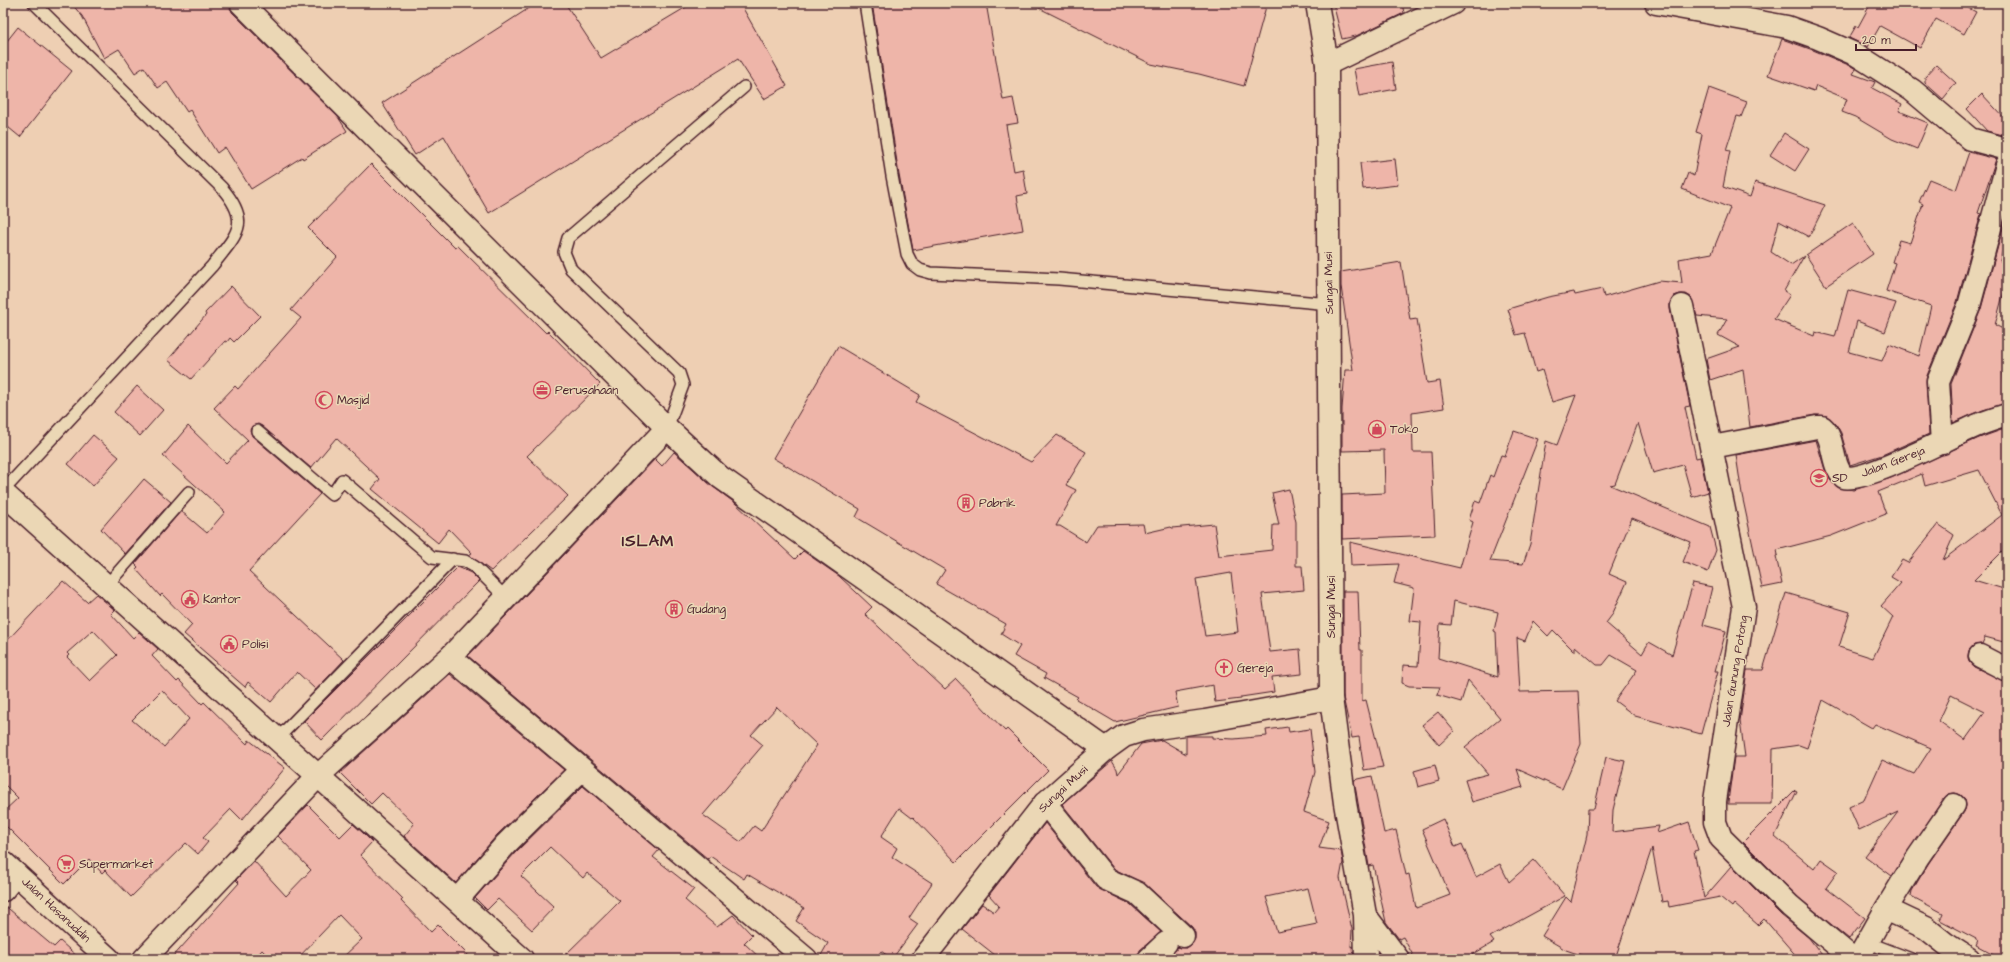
<svg xmlns="http://www.w3.org/2000/svg" width="2010" height="962" font-family="'Architects Daughter',sans-serif">
<style>
.building{fill:#eeb5a9;stroke:#4a1f2b;fill-rule:evenodd}
.lines{fill:none;stroke-linecap:round;stroke-linejoin:round}
.service-casing{stroke:#4a1f2b;stroke-width:14}
.minor-casing{stroke:#4a1f2b;stroke-width:25}
.tertiary-casing{stroke:#4a1f2b;stroke-width:25}
.trunk-casing{stroke:#4a1f2b;stroke-width:25}
.service{stroke:#ebd7b5;stroke-width:11}
.minor{stroke:#ebd7b5;stroke-width:22}
.tertiary{stroke:#ebd7b5;stroke-width:22}
.trunk{stroke:#ebd7b5;stroke-width:22}
.labels{text-anchor:middle;dominant-baseline:central;stroke-width:3;stroke-linejoin:round;paint-order:stroke}
.street-label{font-size:12px;fill:#4a1f2b;stroke:#ebd7b5}
.poi-label{font-size:12px;fill:#4a1f2b;stroke:#ebd7b5;text-anchor:start}
.district-label{font-size:16px;font-weight:bold;letter-spacing:1px;fill:#4a1f2b;stroke:#ebd7b5}
</style>
<rect width="100%" height="100%" fill="#eecfb3"/>
<filter id="ink" filterUnits="userSpaceOnUse"><feTurbulence type="fractalNoise" baseFrequency=".025" numOctaves="2"/><feDisplacementMap in="SourceGraphic" scale="8" xChannelSelector="R" yChannelSelector="G"/><feConvolveMatrix kernelMatrix="1 2 1 2 8 2 1 2 1" color-interpolation-filters="sRGB"/></filter>
<g filter="url(#ink)">
<path class="building" d="M71 3H229L232 12 338 117 347 131 303 159 302 157 251 189 225 147 217 153 190 110 187 112 167 82 158 88 144 67 135 73 119 49 104 58 82 16Z
M537 3H565L601 58 693 3H740L787 86 764 99 738 59 489 213 444 136 415 155 382 103Z
M872 3H986L1003 100 1013 98 1018 123 1006 125 1014 171 1023 169 1027 194 1017 196 1023 230 913 250 899 175Z
M1029 3H1267L1244 86 1199 74 1151 64Z
M1333 3H1402L1404 13 1356 36 1342 39Z
M1871 3H1959L1976 12 1964 34 1936 19 1920 48 1880 26 1868 47 1849 38 1856 26 1858 27Z
M18 27 72 71 20 137 3 123V46Z
M1782 39 1813 50 1851 66 1856 69 1853 74 1875 82 1872 88 1902 104 1899 111 1928 123 1917 149 1892 139 1855 117 1842 112 1847 99 1816 86 1814 91 1768 75Z
M1392 62 1396 89 1359 96 1354 69Z
M1936 65 1956 83 1943 99 1925 83V77Z
M1709 88 1747 102 1741 117 1737 116 1726 150 1730 151 1723 187 1750 197 1755 182 1825 205 1809 237 1779 221 1771 252 1791 265 1804 256 1784 291 1790 295 1774 319 1814 336 1815 332 1835 337 1848 290 1896 303 1885 332 1857 321 1849 352 1882 361 1889 344 1919 356 1931 306 1886 291 1895 263 1892 262 1899 240 1910 243 1923 204 1919 202 1929 179 1956 190 1969 152 1996 159 1978 213 1981 214 1957 302 1926 378 1929 434 1882 455 1850 465 1841 433 1836 424 1827 416 1815 415 1750 427 1743 369 1710 380 1706 359 1740 347 1718 335 1727 319 1697 316 1691 297 1686 294H1680L1674 296 1670 302V309L1690 406 1685 407 1696 458 1700 457 1708 492 1692 497 1683 465 1653 473 1638 423 1615 484 1610 485 1710 527 1716 550 1708 572 1683 562 1691 542 1632 518 1609 574 1627 582 1612 615 1606 623 1642 654 1649 642 1672 655 1693 583 1712 587 1703 625 1726 631 1715 671H1718L1701 734 1635 716 1615 701 1637 670 1611 655 1603 665H1597L1575 646V652L1553 630 1548 636 1533 621 1525 641 1517 638 1520 692 1578 691 1581 744 1562 789 1517 769 1523 787 1472 802 1465 780 1488 774 1465 747 1500 718 1468 680 1461 702 1437 695 1440 687 1409 686 1402 683 1403 665 1418 666 1421 622 1410 621 1414 588 1394 583 1399 564 1351 566 1350 542 1460 568 1473 522 1469 520 1475 501 1480 503 1490 475 1493 477 1501 455 1505 456 1514 431 1538 439 1490 561 1523 564 1530 544 1546 441 1557 445 1576 395 1552 402 1542 370 1536 372 1525 333 1516 335 1508 309 1548 297 1574 292 1575 295 1602 289 1604 297 1659 281 1682 283 1679 259 1712 253 1730 208 1682 189 1688 173 1694 176 1702 134 1696 132ZM1454 601 1498 612 1494 631 1496 632 1498 677 1438 658 1440 624 1451 625Z
M1982 94 2007 121V136L1987 131 1967 109Z
M1784 133 1809 149 1795 171 1770 155Z
M1395 159 1398 185 1363 189 1360 163Z
M371 164 455 248 458 246 546 333 548 331 600 384 527 456 568 496 491 571 469 555 472 553 449 529 438 543 372 489 380 479 336 438 311 468 262 426 258 424 252 426 250 430 252 436 320 494 249 571 344 660 316 690 297 672 271 702 248 682 245 687 184 634 192 625 162 594 160 596 136 569 138 567 135 564 181 511 207 533 225 512 163 456 188 426 226 463 248 440 214 408 235 386 238 389 301 318 291 310 337 257 308 228Z
M2005 220 2007 221V233L2000 261 2007 263V280L1995 325 2007 331V366L2003 373 2007 403 1983 410 1953 423 1951 384 1981 309Z
M1853 223 1873 254 1826 286 1806 255Z
M1401 262 1410 320 1417 319 1427 383 1440 381 1444 408 1412 413 1413 452H1431L1435 535 1342 539V495L1385 493 1384 450 1342 451V409L1345 370H1353L1341 286V272Z
M231 286 260 316 234 342 230 338 227 342 225 341 191 379 168 360 206 315 205 313Z
M838 346 920 395 916 402 1031 462 1057 435 1086 452 1066 485 1076 490 1056 526H1060L1086 542 1097 525 1143 524 1145 533 1171 527 1172 528 1214 524 1219 556 1272 550 1273 525H1279L1272 493 1289 489 1296 522V566H1302L1304 590 1262 594 1270 652 1300 649 1302 674 1272 677 1274 692 1241 697V699L1215 702 1213 685 1175 692 1178 707 1115 722 1076 699 1078 697 1044 678 1046 674 1014 656 1020 646 1001 634 1006 624 936 584 945 570 856 517 860 509 773 458ZM1231 573 1238 632 1205 636 1196 579Z
M137 386 163 410 140 436 114 412Z
M2007 428V547L1974 580 2007 590V643L1985 637 1982 644 1974 645 1969 650 1968 656 1969 662 1974 667 2007 682V959H2002L1976 945 1978 940 1940 920 1943 913 1911 896 1912 891 1928 864 1964 812 1966 806 1965 799 1961 795 1955 793 1948 794 1944 798 1892 876 1865 856 1898 812 1859 830 1849 807 1864 800 1882 760 1914 774 1931 748 1875 724 1872 728 1823 700 1807 748 1799 745 1773 749 1772 804H1728V802L1734 757H1745L1740 721 1747 670H1763L1786 593 1850 612 1839 647 1873 658 1893 617 1881 606 1901 583 1891 577 1902 560 1908 563 1938 524 1954 535 1943 560 2002 515 1979 470 1925 486 1922 474 1878 492 1886 514 1831 536 1777 550 1778 555 1776 556 1782 584 1762 588 1742 495 1736 455 1816 440 1825 470 1830 480 1839 488 1854 490 1891 478 1979 438ZM1951 695 1985 712 1965 740 1939 721Z
M93 435 119 457 93 486 68 464Z
M674 452 712 486 735 503 795 559 803 551 839 576 872 607 865 614 945 689 956 679 1005 731 1007 729 1048 770 956 862 913 817 912 818 899 808 881 837 897 848 892 857 932 883 909 918 918 924 892 959 881 951 876 959H819L828 943 796 921 804 908 747 874 744 879 710 856 708 859 468 656 655 459 662 466ZM777 707 817 745 761 831 754 826 741 842 703 815 763 745 751 735Z
M144 479 171 502 125 554 101 529Z
M458 567 471 573 479 581 322 740 304 721Z
M63 581 87 602 96 594 115 610 111 614 133 638 139 632 158 649 152 656 177 682 179 680 202 704 204 702 247 744 249 740 285 768 242 820 231 809 203 838 208 842 198 854 186 843 131 897 105 870 102 873 89 859 64 884 3 823V812L18 798 3 783V645ZM93 630 117 655 90 681 67 657 69 655 67 653ZM162 690 189 719 164 747 132 720Z
M1343 591H1358L1360 650H1362V701L1366 700 1383 767 1364 770 1359 737 1352 738 1343 697Z
M450 674 564 770 497 835 456 883 404 836 414 824 382 793 371 804 340 773Z
M1438 712 1454 731 1439 745 1422 725Z
M1288 727 1289 732 1310 729 1315 772 1304 812 1329 821 1319 848 1341 851 1343 862 1340 878 1352 929 1351 947 1353 946 1354 959H1167L1178 947 1186 948 1192 944 1195 939V933L1192 927 1145 884 1114 869 1062 804 1112 761 1117 769 1118 774 1141 744 1162 740 1186 754V736H1212V738L1234 739 1267 736 1266 730ZM1308 888 1317 924 1277 932 1266 897Z
M1606 757 1625 761 1613 810 1612 832 1659 826 1657 833 1689 822 1698 850 1694 851 1704 898 1732 866 1781 915 1809 938 1825 959H1799L1764 919 1758 925 1734 904 1732 907 1720 897 1669 907 1668 901 1662 902 1652 848 1615 959H1592L1566 950 1542 936 1566 897 1571 902 1587 835 1588 809H1594Z
M1435 765 1439 781 1418 787 1414 771Z
M1372 776 1384 833 1396 830 1406 875 1409 874 1416 908 1450 895 1422 829 1443 819 1455 847 1462 844 1476 877 1500 864 1509 882 1534 860 1565 896 1490 937 1494 942 1465 959H1415L1403 937 1399 939 1386 922 1373 865 1369 866 1354 780Z
M583 786 659 850 653 857 694 889 685 900 717 927 733 915 752 935 744 943 761 959H561L620 901 587 873 583 878 550 847 521 876 554 907 532 930 498 899 487 910 475 898 515 853Z
M1795 790 1797 791 1775 836 1814 869 1821 859 1838 871 1826 888 1865 918 1849 939 1798 897 1743 842Z
M308 805 340 837 353 824 362 832 372 842 360 855 403 899 401 901 431 932 438 925 472 959H341L362 939 339 915 297 959H271L262 950 254 959H171L239 883 236 880 254 861 286 896 311 870 278 836Z
M1045 823 1096 887 1130 904 1161 932 1140 950 1137 959H1000L962 929 982 904 994 912 999 906 989 895Z
M3 904 54 947 60 941 80 959H3Z"/>
<g class="lines">
<g class="service-casing">
<path id="service" d="M865 3 892 176 907 254 912 264 920 270 931 273 1059 279 1330 304
M667 428 683 385 679 373 571 269 564 252 568 238 744 87
M257 431 332 495 342 480 432 557 465 561 475 567 506 598
M3 491 212 266C237 234 252 223 222 188L34 3
M107 585 189 492
M278 738 453 559
M1869 943 1911 959"/>
</g>
<g class="minor-casing">
<path id="minor" d="M241 3 667 428 720 477 1106 749
M1656 3 1787 27 1818 38 1857 55 1912 90 1970 139 2007 149
M1327 64 1453 3
M1682 306 1744 607 1715 801V822L1721 838 1790 906 1853 959
M1942 443 1938 382 1969 306 2007 165
M1712 447 1817 427H1822C1836 439 1830 465 1844 477 1863 483 1948 438 1969 429 1981 423 1994 419 2007 415
M3 493 522 959
M1980 656 2007 670
M450 657 667 428
M1331 698 1345 803 1365 915 1398 959
M1045 803 1106 879 1137 893 1183 936
M3 890 16 874
M457 900 506 844 582 769
M1886 909 1918 857 1954 805
M1365 915 1366 959
M144 959 319 775 450 657 806 959
M1149 959 1166 943
M1858 959 1886 909 1926 928 1946 944 1969 959"/>
</g>
<g class="tertiary-casing">
<path id="tertiary" d="M923 959 1045 803 1106 749 1124 736 1143 730 1205 721 1331 698 1327 64 1317 3"/>
</g>
<g class="trunk-casing">
<path id="trunk" d="M3 862 109 959"/>
</g>
<use href="#service" class="service"/>
<use href="#minor" class="minor"/>
<use href="#tertiary" class="tertiary"/>
<use href="#trunk" class="trunk"/>
</g>
</g>
<defs>
<g id="office-ring" transform="scale(0.9)"><circle r="9.5" fill="#ebd7b5" stroke="#d1495b" stroke-width="1.5"/><path d="M-6-3h4V-5.5h4V-3h4V5H-6ZM-1-4.5V-3h2v-1.5ZM-6 0V1H6V0Z" fill="#d1495b"/></g>
<g id="mosque-ring" transform="scale(0.9)"><circle r="9.5" fill="#ebd7b5" stroke="#d1495b" stroke-width="1.5"/><path d="M3.5-4.9A6 6 0 1 0 3.5 4.9A5 5 0 1 1 3.5-4.9Z" fill="#d1495b"/></g>
<g id="shop-ring" transform="scale(0.9)"><circle r="9.5" fill="#ebd7b5" stroke="#d1495b" stroke-width="1.5"/><path d="M-5-2.5h2.3a2.7 3.5 0 0 1 5.4 0H5L5.5 6h-11ZM-1.5-2.5h3a1.5 2.3 0 0 0-3 0Z" fill="#d1495b"/></g>
<g id="school-ring" transform="scale(0.9)"><circle r="9.5" fill="#ebd7b5" stroke="#d1495b" stroke-width="1.5"/><path d="M0-5L7-2L0 1L-7-2ZM-4 1L0 2.5L4 1V4Q0 6-4 4Z" fill="#d1495b"/></g>
<g id="building-ring" transform="scale(0.9)"><circle r="9.5" fill="#ebd7b5" stroke="#d1495b" stroke-width="1.5"/><path d="M-4-6H4V6H1V3H-1V6H-4ZM-2.5-4.3h1.7v1.8h-1.7ZM.8-4.3h1.7v1.8H.8ZM-2.5-1h1.7V.8h-1.7ZM.8-1h1.7V.8H.8Z" fill="#d1495b"/></g>
<g id="civic-ring" transform="scale(0.9)"><circle r="9.5" fill="#ebd7b5" stroke="#d1495b" stroke-width="1.5"/><path d="M-.6-6.5H3V-4.5H.6V-3L4-1V1h2V6H-6V1h2V-1L-.6-3ZM-1.2 2.5V6h2.4V2.5Z" fill="#d1495b"/></g>
<g id="church-ring" transform="scale(0.9)"><circle r="9.5" fill="#ebd7b5" stroke="#d1495b" stroke-width="1.5"/><path d="M-1.2-6h2.4v3.5h3.3v2.4h-3.3V6h-2.4V-.1h-3.3v-2.4h3.3Z" fill="#d1495b"/></g>
<g id="supermarket-ring" transform="scale(0.9)"><circle r="9.5" fill="#ebd7b5" stroke="#d1495b" stroke-width="1.5"/><path d="M-6-5.5h2.5l.6 2H6L4.5 2H-2.5L-4.4-4H-6ZM-1.5 3.2a1.3 1.3 0 1 0 .1 0ZM3 3.2a1.3 1.3 0 1 0 .1 0Z" fill="#d1495b"/></g>
</defs>
<g fill-rule="evenodd">
<use href="#office-ring" x="542" y="390"/>
<use href="#mosque-ring" x="324" y="400"/>
<use href="#shop-ring" x="1377" y="429"/>
<use href="#school-ring" x="1819" y="478"/>
<use href="#building-ring" x="966" y="503"/>
<use href="#civic-ring" x="190" y="599"/>
<use href="#building-ring" x="674" y="609"/>
<use href="#civic-ring" x="229" y="644"/>
<use href="#church-ring" x="1224" y="668"/>
<use href="#supermarket-ring" x="66" y="864"/>
</g>
<g class="labels">
<g class="street-label">
<text transform="translate(1329 283) rotate(-91)">Sungai Musi</text>
<text transform="translate(1893 462) rotate(-21)">Jalan Gereja</text>
<text transform="translate(1331 607) rotate(-90)">Sungai Musi</text>
<text transform="translate(1735 671) rotate(-81)">Jalan Gunung Potong</text>
<text transform="translate(1063 789) rotate(-43)">Sungai Musi</text>
<text transform="translate(56 910) rotate(43)">Jalan Hasanuddin</text>
</g>
<g class="poi-label">
<text x="555" y="390">Perusahaan</text>
<text x="337" y="400">Masjid</text>
<text x="1390" y="429">Toko</text>
<text x="1832" y="478">SD</text>
<text x="979" y="503">Pabrik</text>
<text x="203" y="599">Kantor</text>
<text x="687" y="609">Gudang</text>
<text x="242" y="644">Polisi</text>
<text x="1237" y="668">Gereja</text>
<text x="79" y="864">Supermarket</text>
</g>
<g class="district-label">
<text x="648" y="541">ISLAM</text>
</g>
</g>
<rect width="2010" height="962" fill="none" stroke="#ebd7b5" stroke-width="16"/>
<rect x="8" y="8" width="1994" height="946" fill="none" stroke="#4a1f2b" stroke-width="1.5" filter="url(#ink)"/>
<path d="M1856 44v6h60v-6" fill="none" stroke="#4a1f2b" stroke-width="2"/>
<text x="1862" y="44" font-size="12" fill="#4a1f2b" stroke="#ebd7b5" stroke-width="3" paint-order="stroke">20 m</text>
</svg>
